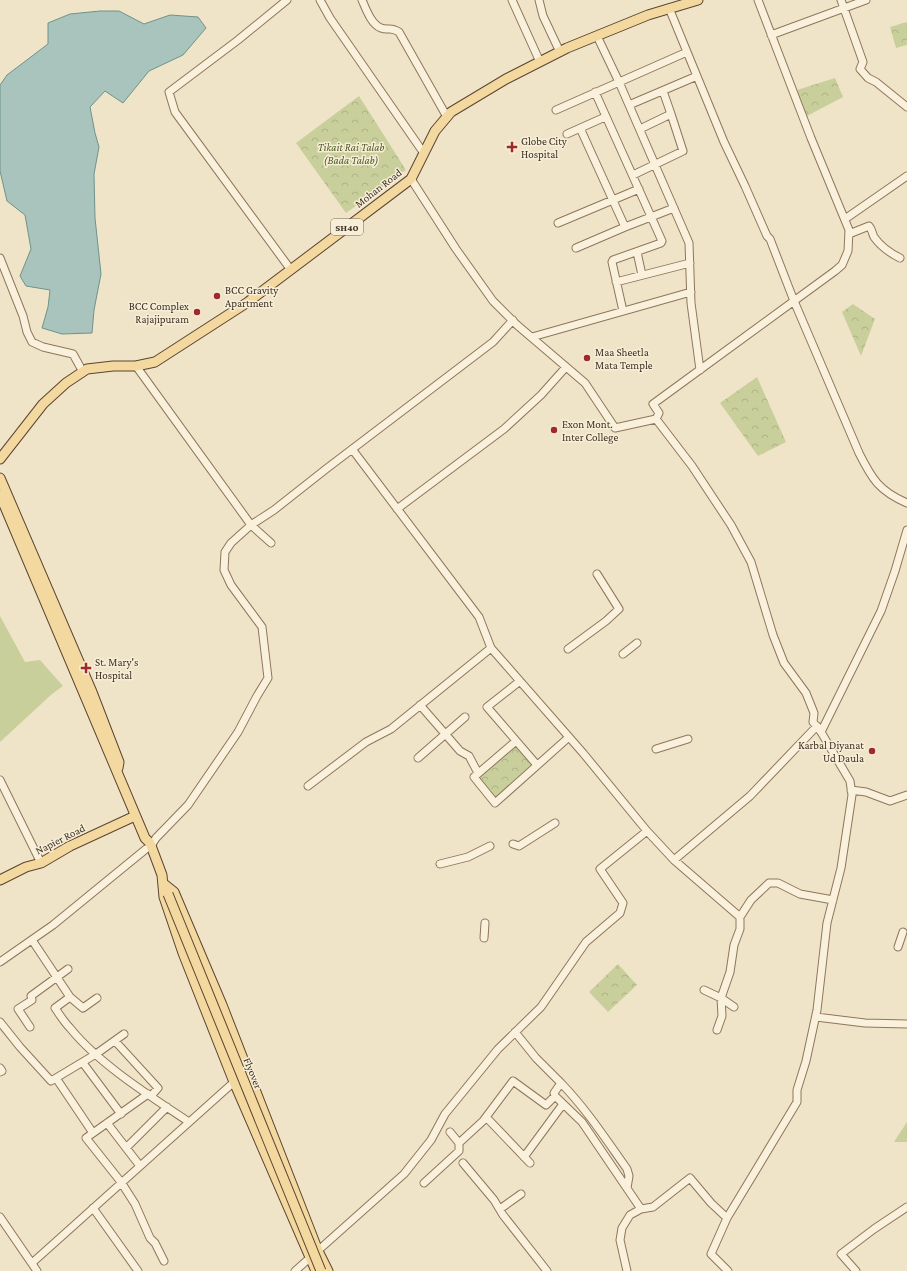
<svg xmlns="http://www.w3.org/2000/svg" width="907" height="1271" font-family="'Crimson Pro',serif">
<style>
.grass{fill:#c9cf9b}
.park{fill:url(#park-crowns)}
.water{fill:#a9c4bc;stroke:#6f938a}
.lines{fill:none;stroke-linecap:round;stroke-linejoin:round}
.minor-casing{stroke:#8d765c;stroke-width:9}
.major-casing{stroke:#5b4430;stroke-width:11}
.minor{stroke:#faf1dc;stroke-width:7}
.major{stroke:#f3d9a0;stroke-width:9}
.major-bridge-casing{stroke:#5b4430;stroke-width:11;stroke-linecap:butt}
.major-bridge{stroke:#f3d9a0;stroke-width:9}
.poi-dot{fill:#9e2a2b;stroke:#f7eed8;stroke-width:1.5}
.labels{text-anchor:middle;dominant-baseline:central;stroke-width:3;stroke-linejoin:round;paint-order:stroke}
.shield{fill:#f7eed8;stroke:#756857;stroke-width:1}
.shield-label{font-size:10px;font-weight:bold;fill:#3d2e20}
.poi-label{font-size:11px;fill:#3d2e20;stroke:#f7eed8;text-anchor:start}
.park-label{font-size:11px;font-style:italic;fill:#4d5a26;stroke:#f7eed8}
.street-label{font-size:11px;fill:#3d2e20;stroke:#f7eed8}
</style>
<defs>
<pattern id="park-crowns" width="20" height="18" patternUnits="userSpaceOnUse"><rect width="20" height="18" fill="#c9cf9b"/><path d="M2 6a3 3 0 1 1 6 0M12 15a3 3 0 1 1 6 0" fill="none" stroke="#aeb285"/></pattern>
</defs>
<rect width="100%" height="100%" fill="#f0e4c8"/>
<path class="grass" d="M0 616 25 662 40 660 63 686 52 694 0 742Z
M907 1122V1142H894Z"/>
<path class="park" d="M907 22V45L896 48 890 27Z
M835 78 843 97 807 116 797 90Z
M359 96 406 170 346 213 296 143Z
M853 304 875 319 861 356 842 312Z
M757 377 786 442 758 456 720 403Z
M516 746 532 764 496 797 479 778Z
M618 964 637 985 608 1012 589 992Z"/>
<path class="water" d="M100 11H119L144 24 170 15 198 17 206 28 183 55 149 71 123 103 105 91 90 107 95 133 99 147 94 174 95 218 101 274 94 310 92 333 62 334 42 328 48 307 50 290 26 286 20 276 31 249 25 215 7 201 0 171V85L7 75 48 44V23L70 14Z"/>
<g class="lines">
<g class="minor-casing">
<path id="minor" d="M287 0 238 40 169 92 175 112 291 270
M320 0 330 18 423 152
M362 0C366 9 371 24 381 28 389 31 390 26 399 32L447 117
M512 0 540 62
M539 0 543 16 560 52
M841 0 863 62 860 69 868 78 876 82 907 107
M669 8 724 142 745 186 767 236 770 239 794 301 859 453C872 479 879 491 907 503
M771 35 866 0
M597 36 619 82 689 243 691 303 700 370
M663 91 671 114
M595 92 662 241 661 243 613 260 612 262 623 311
M629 105 697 76
M556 110 687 52
M580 128 625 227
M567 134 605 117
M633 175 683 151 671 114 640 129
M411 179 456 249 493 301 517 325 585 383 615 428 656 419 692 466 731 525 751 562 773 635 784 663 806 693 814 713 813 722 821 732 850 781 852 795 841 868 827 923 817 1010 806 1061 797 1090V1102L727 1218 711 1254 728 1271
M845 219 907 176
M558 223 639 189
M849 234 869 226C872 229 872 233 874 237 881 247 890 253 900 258
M576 248 625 227 674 208
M637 252 642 275
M0 258 23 316 27 332 32 342 43 347 73 354 83 372
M616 282 690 263
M532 337 691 292
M136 366 251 525 271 543
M656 419 659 413 653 404 835 271 842 265 848 251 849 230 811 138 758 0
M352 449 479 617 491 648 583 753 647 831
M397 509 504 429 541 395 566 367
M568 649 606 621 619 609 597 574
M623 654 637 643
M520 681 487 707 537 765
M420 705 460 751 469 756 478 773
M821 732 881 611 895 571 907 530
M516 741 474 777 495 803 569 737
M656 749 688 739
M418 758 465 717
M0 780 41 863
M308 786 366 742 391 729 491 648
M851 790 866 792 890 801 907 795
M513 844 519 846 555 823
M151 846 156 838 188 805 238 732 257 696 268 678 262 627 231 585 224 570 225 552 231 543 251 525 274 510 326 469 493 342 513 320
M674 860 750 796 817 726
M440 864 468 857 490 846
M484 938 485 923
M32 940 70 997 55 1008C60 1015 64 1022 70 1028 99 1064 150 1096 189 1122
M898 947 903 932
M0 962 53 925 146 849
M704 990 721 998 734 1007
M70 997 83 1008 97 998
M816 1017 865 1023 907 1024
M0 1022 20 1047 51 1081 96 1054 124 1034
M30 1027 18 1009 32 1000 31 996 68 969
M717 1030 722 1016 721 998 730 972 734 945 740 929V917
M515 1032 536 1058 561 1083 554 1093 555 1096 582 1122 641 1209
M115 1041 158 1088 151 1096
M83 1063 121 1114
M0 1068 2 1071 0 1072
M56 1078 93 1133
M561 1083C587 1110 605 1138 627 1169L629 1176 627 1188
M148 1094 86 1138 121 1182 135 1204 150 1238 155 1243 164 1261
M486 1117 530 1163
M107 1123 140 1166
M459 1143 483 1121 513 1081 546 1105 555 1096
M126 1148 167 1107
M524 1157 563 1104
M463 1163 494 1200 503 1215 547 1271
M424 1183 459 1151V1143L450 1132
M93 1208 138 1271
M500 1209 521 1194
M0 1217 37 1271
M32 1263 234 1082 248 1078
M295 1271 404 1174 431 1140 445 1114 498 1049 541 1007 586 942 620 913 623 903 600 869 647 831 674 860 740 917 751 900 769 883H778L800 894 833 900
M627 1271 620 1240 622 1228 630 1215 641 1209 653 1207 690 1178 711 1203 727 1218
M856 1271 841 1254 874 1229 907 1207"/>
</g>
<g class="major-casing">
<path id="major" d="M0 459 43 404 66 383 87 369 113 366H136L155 362 248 302 411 179 435 131 451 112 506 79 567 48 648 15 698 0
M0 478 92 692 119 762 118 768
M0 495 145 838 150 843 162 875 164 897 183 953 234 1082 316 1271
M0 880 26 867 41 863 70 846 135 816
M164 884 174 892 222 1005 318 1251 328 1271"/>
</g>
<use href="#minor" class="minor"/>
<use href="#major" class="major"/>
<g class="major-bridge-casing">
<path id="major-bridge" d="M168 894 321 1271"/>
</g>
<use href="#major-bridge" class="major-bridge"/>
</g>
<g class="poi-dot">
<path d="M510 141h4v4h4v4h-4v4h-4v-4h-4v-4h4z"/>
<circle cx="217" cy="296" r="4"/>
<circle cx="197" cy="312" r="4"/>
<circle cx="587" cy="358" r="4"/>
<circle cx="554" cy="430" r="4"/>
<path d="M84 662h4v4h4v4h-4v4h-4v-4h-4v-4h4z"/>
<circle cx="872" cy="751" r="4"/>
</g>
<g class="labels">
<rect class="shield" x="331" y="219" width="32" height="16" rx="3"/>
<g class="shield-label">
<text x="347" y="227">SH40</text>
</g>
<g class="poi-label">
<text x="521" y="141">Globe City<tspan x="521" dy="13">Hospital</tspan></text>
<text x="225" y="290">BCC Gravity<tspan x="225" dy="13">Apartment</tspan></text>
<text x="189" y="306" text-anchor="end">BCC Complex<tspan x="189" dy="13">Rajajipuram</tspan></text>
<text x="595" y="352">Maa Sheetla<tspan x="595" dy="13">Mata Temple</tspan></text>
<text x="562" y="424">Exon Mont.<tspan x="562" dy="13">Inter College</tspan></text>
<text x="95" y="662">St. Mary's<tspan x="95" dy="13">Hospital</tspan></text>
<text x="864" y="745" text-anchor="end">Karbal Diyanat<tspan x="864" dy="13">Ud Daula</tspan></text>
</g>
<g class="park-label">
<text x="351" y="147">Tikait Rai Talab<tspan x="351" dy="13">(Bada Talab)</tspan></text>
</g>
<g class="street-label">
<text transform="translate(378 188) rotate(-38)">Mohan Road</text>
<text transform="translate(60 839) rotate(-27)">Napier Road</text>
<text transform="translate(253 1073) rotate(68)">Flyover</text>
</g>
</g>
</svg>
